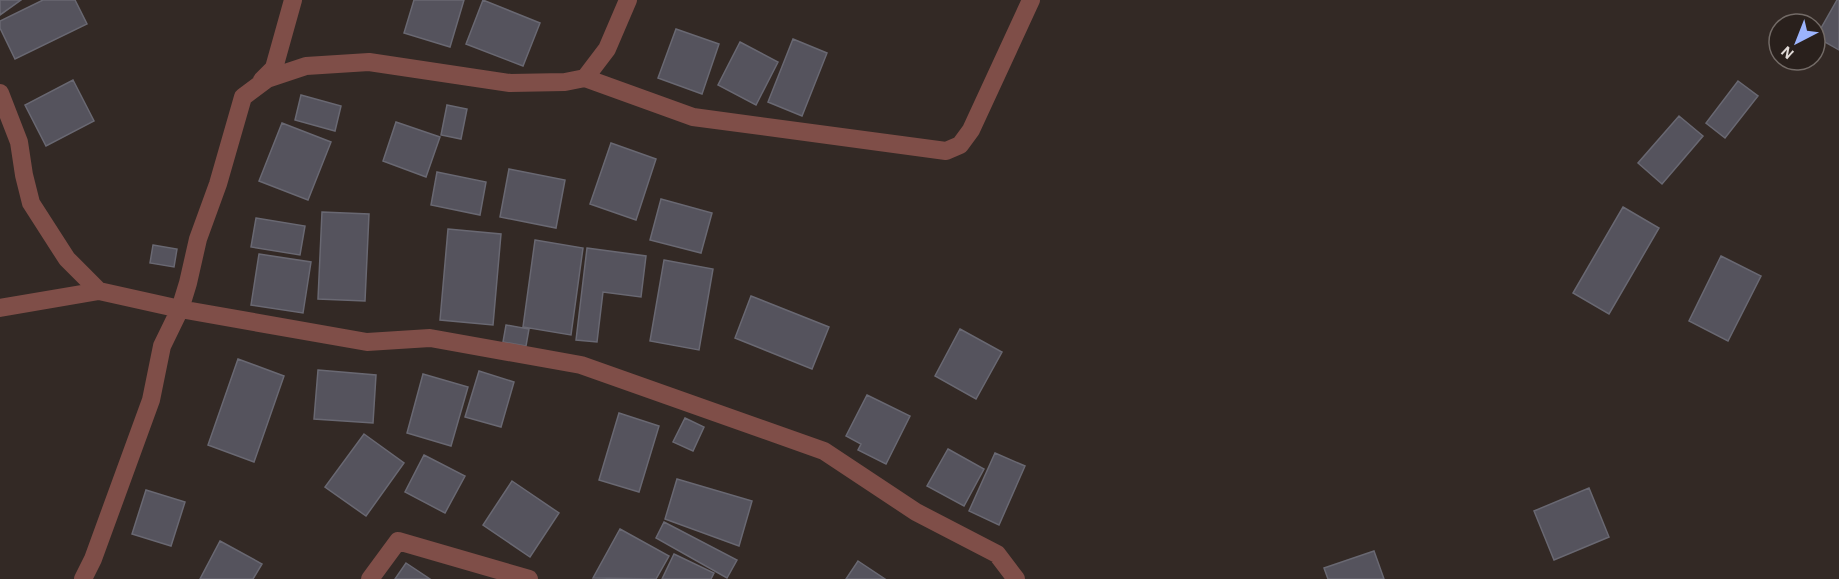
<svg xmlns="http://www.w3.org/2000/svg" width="1839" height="579" font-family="'Alegreya Sans',sans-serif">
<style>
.building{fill:#55535d;stroke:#696872;stroke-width:1.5}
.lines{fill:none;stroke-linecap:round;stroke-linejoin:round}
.street{stroke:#7f4e48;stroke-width:18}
</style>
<rect width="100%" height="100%" fill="#332925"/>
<path class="building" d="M0 0H21L0 15Z
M43 0H75L87 24 15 59 0 28V21Z
M414 0H464L450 47 404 33Z
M483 0 540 23 523 66 466 44Z
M1837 0H1839V50L1816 37Z
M676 29 719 44 702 94 658 78Z
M793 39 827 53 802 116 768 102Z
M740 42 778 62 756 105 718 85Z
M73 80 94 121 46 146 25 105Z
M1738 81 1758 96 1725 138 1706 123Z
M301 95 341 106 335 131 295 120Z
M447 105 467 109 461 139 441 135Z
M1679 116 1703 136 1662 184 1638 163Z
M396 122 440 137 426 177 383 161Z
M282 123 331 142 308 200 259 181Z
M611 143 656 159 636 220 590 204Z
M509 169 565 180 556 228 500 217Z
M437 172 486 182 480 215 431 205Z
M661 199 712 213 701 253 650 240Z
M1623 207 1659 228 1609 314 1573 293Z
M322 212 369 214 365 301 318 299Z
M256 218 305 226 300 255 251 247Z
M448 229 501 234 493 325 440 320Z
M535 240 583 248 571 335 523 327Z
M153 245 177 249 174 267 150 263Z
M587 248 646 256 641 297 603 292 597 342 576 340Z
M259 254 311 262 303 313 251 305Z
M1721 256 1761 276 1728 341 1689 321Z
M664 260 713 269 699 350 650 341Z
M751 296 829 327 812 369 735 338Z
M506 325 529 329 526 346 503 342Z
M960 329 1002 352 976 399 935 376Z
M238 359 284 376 254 462 208 445Z
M318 370 376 375 373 423 314 419Z
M479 371 514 382 501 427 465 417Z
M423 374 468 387 451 446 407 433Z
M867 395 910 416 886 464 858 450 861 444 846 436Z
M619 413 659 426 639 492 599 480Z
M685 418 704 427 693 451 673 442Z
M364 434 404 463 366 516 325 487Z
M948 449 984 469 964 506 927 486Z
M995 453 1025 466 999 525 969 511Z
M424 455 465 476 445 513 405 492Z
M677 479 752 501 739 546 665 519Z
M512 481 559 513 530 557 483 525Z
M1589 488 1609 537 1554 560 1534 511Z
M146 490 185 502 171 546 132 534Z
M664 522 737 560 727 578 656 538Z
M620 529 669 556 656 579 593 578Z
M220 541 262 564 253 579H200Z
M1374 551 1384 579H1328L1324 568Z
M674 554 714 573 711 579H662Z
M858 561 885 579H846Z
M406 563 430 579H395Z"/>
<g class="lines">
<path class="street" d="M585 78 693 117 946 151 960 145 971 130 1031 0
M262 80 274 68 293 0
M0 93 19 142 24 175 31 203 67 259 99 291
M0 308 99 291 180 309 367 342 430 338 581 365 824 451 916 512 997 554 1016 579
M83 579 93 559 151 400 162 346 180 309 188 283 198 239 218 184 243 97 267 79 306 66 369 62 510 83 565 82 585 78 607 49 628 0
M370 579 398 541 529 579"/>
</g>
<g transform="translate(1797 42) rotate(222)"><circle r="28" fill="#29201c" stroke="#736b67" stroke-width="1.5"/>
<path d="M0-4.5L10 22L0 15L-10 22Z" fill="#9cb4fd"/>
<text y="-9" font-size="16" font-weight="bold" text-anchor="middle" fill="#e1dbd8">N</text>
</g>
</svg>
